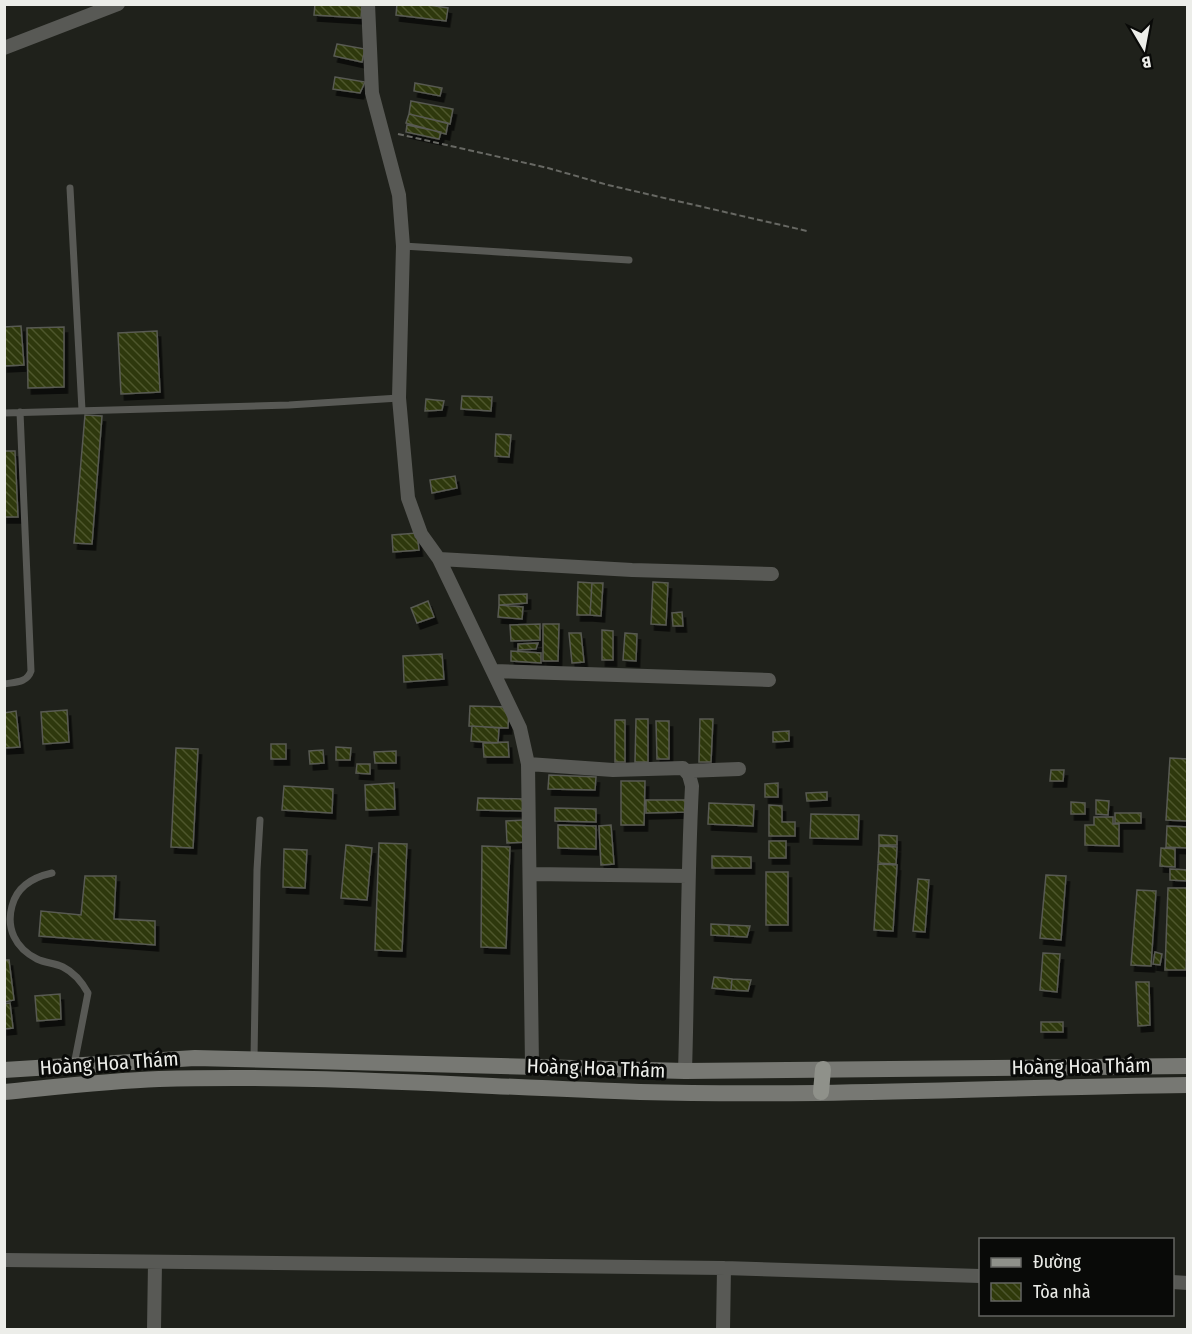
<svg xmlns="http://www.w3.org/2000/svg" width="1192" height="1334" font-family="'Fira Sans Condensed',sans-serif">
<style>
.building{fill:url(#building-back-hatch);stroke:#585a52;stroke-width:1.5;filter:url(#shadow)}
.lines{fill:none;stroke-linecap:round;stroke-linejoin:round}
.path{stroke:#676863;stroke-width:2;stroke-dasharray:6 3;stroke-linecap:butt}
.service{stroke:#585955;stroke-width:7}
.minor{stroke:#585955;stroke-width:14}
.secondary{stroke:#777873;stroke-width:16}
.primary{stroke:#8f918a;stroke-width:16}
.labels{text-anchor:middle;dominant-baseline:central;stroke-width:6;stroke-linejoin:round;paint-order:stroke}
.street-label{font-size:20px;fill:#ecede9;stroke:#090a08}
</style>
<defs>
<pattern id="building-back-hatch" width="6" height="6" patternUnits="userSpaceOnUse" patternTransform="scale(1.5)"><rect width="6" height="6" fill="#2f390a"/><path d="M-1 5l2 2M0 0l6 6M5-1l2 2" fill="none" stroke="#4d562e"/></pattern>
<filter id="shadow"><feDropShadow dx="3.5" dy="6" stdDeviation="0" flood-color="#0009"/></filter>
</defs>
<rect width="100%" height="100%" fill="#1f211b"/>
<path class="building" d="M315 4 362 6 361 18 314 15Z
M397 4H422L448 8 446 21 396 15Z
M337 44 365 49 362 62 334 56Z
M335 77 365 82 360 93 333 89Z
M415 83 442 88 440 96 414 91Z
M411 101 453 109 450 124 409 114Z
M409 114 448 123 446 134 406 123Z
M407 125 441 132 439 139 406 132Z
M21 326 24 365 4 366V327Z
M64 327V387L28 388 27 328Z
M157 331 160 392 121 394 118 333Z
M462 396 492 397 491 411 461 409Z
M426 399 444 401 442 410 425 411Z
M85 415 102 416 92 544 74 543Z
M496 434 511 435 509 457 495 456Z
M4 451H15L18 517H4Z
M455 476 457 488 432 493 430 480Z
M417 533 419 550 393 552 392 535Z
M578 582 592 583 590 615H577Z
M653 582 668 583 666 625 651 624Z
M592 583H603L601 616 590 615Z
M527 594V603L499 605V595Z
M428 601 434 617 417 623 411 608Z
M499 605 523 607 522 619 498 617Z
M682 612 683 626H673L672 613Z
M540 624V640L511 641 510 625Z
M543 624H559L558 661H543Z
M602 630 613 631V660H602Z
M569 633H581L584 662 572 663Z
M625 633 637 634 636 661 623 660Z
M538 643 536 649 518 650V644Z
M511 651 541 653V663L511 661Z
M442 654 444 679 404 682 403 656Z
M470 706 509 707 508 728 469 726Z
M67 710 69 742 43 744 41 712Z
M16 711 20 747 4 748V713Z
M636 719H648V762H635Z
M700 719H713L711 762H699Z
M615 720H625V762H615Z
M656 721H669V759H657Z
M472 726 499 728 498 743 471 741Z
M789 731V741L773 742V732Z
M508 742 509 757H484L483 743Z
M271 744H286V759H271Z
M336 747 351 748 350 760H336Z
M176 748 198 749 193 848 171 847Z
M323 750 324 763 310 764 309 751Z
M396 751V763H375L374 752Z
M1170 758 1188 759 1187 821 1166 820Z
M357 764H370V774L356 773Z
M1051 770H1064L1063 781H1050Z
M549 775 596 777 595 790 548 789Z
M621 781H645L644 825H621Z
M394 783 395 809 366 810 365 785Z
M778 783V797H765V784Z
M284 786 333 789 332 813 282 810Z
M827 792V800L807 801 806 793Z
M478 798 526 799V811L477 810Z
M646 800H688V812L646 813Z
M1096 800 1109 801 1108 815 1096 814Z
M1071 802 1085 803V814H1071Z
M709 803 754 805 753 826 708 824Z
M769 805 782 806V822H795V836H769Z
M555 808 596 809V822L555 821Z
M1115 813H1141V823H1115Z
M811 814 859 815 858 839 810 838Z
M1094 817H1113V824H1119V846L1085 845V825H1094Z
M526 820 528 842 507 843 506 821Z
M558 825 596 826V849L558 848Z
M611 825 614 864 601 865 599 826Z
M1167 826 1188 827V848L1166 847Z
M879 835 897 836V845H879Z
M769 841H786V858H769Z
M379 843 407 844 402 951 375 950Z
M346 845 372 848 367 900 341 898Z
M482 846 510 847 506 948 481 947Z
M879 846 897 847 896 864 878 863Z
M1161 848 1175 849V867L1160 866Z
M284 849 307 850 305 888 283 887Z
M712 856 751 857V868H712Z
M878 864 897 865 893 931 874 930Z
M1170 869 1188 870V881L1170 880Z
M766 872H788V925H766Z
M1046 875 1066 876 1061 940 1040 938Z
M85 876H116L114 919 155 921V945L39 936 41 911 81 915Z
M918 879 929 880 925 932 913 931Z
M1168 888H1188L1186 970H1165Z
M1137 890 1156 891 1151 966 1131 965Z
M711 924 729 925V936L711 935Z
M729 925 750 926 747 937 729 936Z
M1155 952 1162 954 1160 965 1153 964Z
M1043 953 1060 954 1057 992 1040 990Z
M4 960H9L14 1000 4 1002Z
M714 977 732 979 731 990 712 988Z
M732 979 751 980 748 991 731 990Z
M1136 982H1149L1150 1025 1138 1026Z
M60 994 61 1019 37 1021 35 996Z
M10 1003 13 1028 4 1029V1004Z
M1041 1022H1063V1032H1041Z"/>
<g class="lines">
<path class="path" d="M398 134 548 168 608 185 807 231"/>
<path class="service" d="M70 188 82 410
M403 246 629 260
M4 413 289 405 399 398
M4 684C15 682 27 683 31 671L20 412
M52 873C34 877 17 886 12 906 6 928 15 948 37 959 45 963 55 963 63 967 75 973 82 982 88 993L74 1065
M254 1059 257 870 260 820"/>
<path class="minor" d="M368 4 372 93 399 195 403 246 399 398 408 498 421 534 439 559 520 728 528 764 532 1066
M4 48 118 4
M439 559 632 570 772 574
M494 671 769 680
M528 764 613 770 683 768 689 775 692 786C687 881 688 976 685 1071
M686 771 739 769
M531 874 688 876
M4 1260 724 1268 980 1276
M1172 1282 1188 1283
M154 1330 155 1262
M723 1330 724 1268"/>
<path class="secondary" d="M4 1070 195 1058 685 1071 1188 1066
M4 1092C56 1087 107 1081 159 1079 319 1074 480 1087 640 1092 822 1097 1005 1087 1188 1085"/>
<path class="primary" d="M821 1092 823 1069"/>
</g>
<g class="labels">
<g class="street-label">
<text transform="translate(109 1063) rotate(-4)">Hoàng Hoa Thám</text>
<text transform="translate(1081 1066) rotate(-1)">Hoàng Hoa Thám</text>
<text transform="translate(596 1068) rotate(2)">Hoàng Hoa Thám</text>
</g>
</g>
<rect width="1192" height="1334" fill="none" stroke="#ecede9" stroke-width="12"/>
<rect x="979" y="1238" width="195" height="78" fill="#090a08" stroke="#646562" stroke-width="1.5"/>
<rect x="991" y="1258" width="30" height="9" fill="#8f918a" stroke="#646562" stroke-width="1.5"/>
<text x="1033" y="1268" font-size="18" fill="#ecede9">Đường</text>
<rect x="991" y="1283" width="30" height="18" fill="url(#building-back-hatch)" stroke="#646562" stroke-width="1.5"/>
<text x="1033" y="1298" font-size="18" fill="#ecede9">Tòa nhà</text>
<g transform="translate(1144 48) rotate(170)" stroke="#090a08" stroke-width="4.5" paint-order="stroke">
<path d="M0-4.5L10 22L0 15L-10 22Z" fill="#ecede9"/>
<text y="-9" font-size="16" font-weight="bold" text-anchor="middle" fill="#ecede9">B</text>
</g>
</svg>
